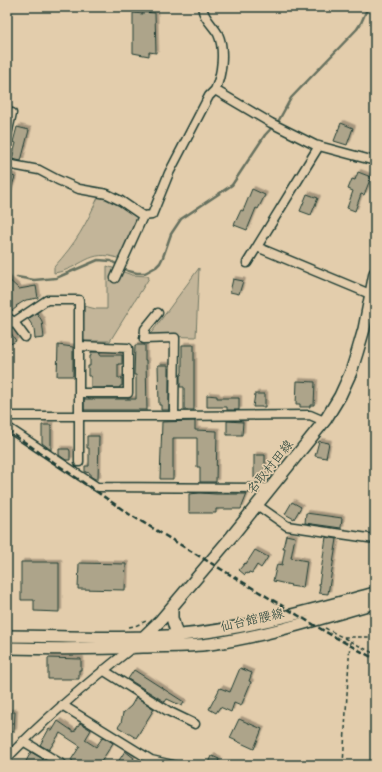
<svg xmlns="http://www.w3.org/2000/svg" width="382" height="772" font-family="'Architects Daughter','Klee One',sans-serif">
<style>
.green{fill:#c3b599;stroke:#717966}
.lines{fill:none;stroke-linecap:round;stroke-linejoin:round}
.stream{stroke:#66715f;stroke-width:2.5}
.building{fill:#ada48a;stroke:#1f3d34;filter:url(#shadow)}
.minor-casing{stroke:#1f3d34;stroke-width:11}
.major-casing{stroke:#1f3d34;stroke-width:14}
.path{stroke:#1f3d34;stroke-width:1.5;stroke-dasharray:4 3;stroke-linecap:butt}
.minor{stroke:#e3cdac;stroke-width:8}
.major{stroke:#e3cdac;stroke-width:11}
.rail{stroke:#1f3d34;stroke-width:2.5;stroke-dasharray:6 3;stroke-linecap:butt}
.labels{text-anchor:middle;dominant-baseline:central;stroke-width:3.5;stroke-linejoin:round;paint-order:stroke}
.street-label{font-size:13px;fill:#1f3d34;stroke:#e3cdac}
</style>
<defs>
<filter id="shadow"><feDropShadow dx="2.5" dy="-2.5" stdDeviation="0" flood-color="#0004"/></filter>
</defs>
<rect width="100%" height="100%" fill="#e3cdac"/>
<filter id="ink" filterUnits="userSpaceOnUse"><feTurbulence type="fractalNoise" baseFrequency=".025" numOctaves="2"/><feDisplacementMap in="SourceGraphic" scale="8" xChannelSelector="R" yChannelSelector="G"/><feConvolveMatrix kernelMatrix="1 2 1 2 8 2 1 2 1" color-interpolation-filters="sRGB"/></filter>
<g filter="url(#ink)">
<path class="green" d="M99 195 120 203 138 217 120 259C89 247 82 269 54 273V267C76 243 86 225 99 195Z
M107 266 132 275 148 276 149 278 110 341H85L83 339 84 306 96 309H107Z
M199 268 196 337 149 336Z"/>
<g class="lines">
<path class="stream" d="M17 277 34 280 56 278 98 260 111 261 128 271 137 273H145L156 267 160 263 163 257 171 234 181 219 232 185 265 135 279 120 291 98 357 29 361 23 368 7"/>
</g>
<path class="building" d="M143 12 155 13 156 53 149 52V56L133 53V13L143 14Z
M341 123 353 128 347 145 334 141Z
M17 127 29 130 21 161 12 159 16 143 13 142Z
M358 172 371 177 364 195 361 194 355 211 347 208 353 191 348 189 352 179 355 180Z
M7 174 15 177 8 197H7Z
M252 189 265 195 258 209 256 208 247 230 234 225 241 210 243 211Z
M307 194 318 198 311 215 300 211Z
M7 278 19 289 36 286 38 298 26 300 16 306 17 307 12 311 7 303Z
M233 279 243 281 239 294 230 292Z
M37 313 42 321 44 338 35 339 34 328 28 319Z
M11 333 16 341 7 346V336Z
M58 345 73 347V376H57Z
M135 345H145V360H146L147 410H84V399H136V375H134Z
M182 345H194V410H184V387H180V375H181L182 372Z
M91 352H100V355H122V364H118V378H122V386H120V388H91V376H88V366H90V356H91Z
M158 365H168V375H169V410H161V405H159Z
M297 381 315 382 314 405H310V407H300V404H296Z
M255 394H265V407H253Z
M207 395 217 396V398H239V410H227V407H207Z
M195 421V430L217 431 216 482H200V467H197V438H173V479H160L162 422Z
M227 421 243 422 242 435H227Z
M42 425H51V450L42 443Z
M87 436H99L98 479H95L90 476V473L85 472V466H89V448H87Z
M319 441 329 443 326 458 315 456Z
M59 449H69L70 451V460H66L59 455Z
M254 455H265V478H254Z
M200 493 216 494H247L241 509H216V513H189V494Z
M292 502 301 507 294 519 285 514Z
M306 513 342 518 341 528 305 523Z
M286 535 295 537 291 558 307 561 303 588 290 586 291 585 273 581 277 564 282 565 285 548H283Z
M326 537 337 539 328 594 319 593 320 585H319Z
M255 550 268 557 261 568 257 565 252 573 249 572 248 574 246 573 245 575 239 570 245 563 246 564Z
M21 562H59V612L34 611V600H21Z
M79 563 126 564 125 590 78 589Z
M48 658 81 659V670H79V679H48Z
M240 668 252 673 249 681 251 682 241 706 234 703 231 712 220 707 216 713 209 709 220 688 230 692Z
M134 670 184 702 182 706 167 699 165 702 128 679Z
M136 697 154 709 136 738 118 727 121 723 123 713 131 706Z
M7 712H15L14 732H7Z
M239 719 262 729 254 749 230 738Z
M58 721 74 732 80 723 91 730 85 740 96 747 103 737 113 743 99 765H71L73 761 71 760 80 746 60 733 49 750 40 745 49 729 52 731Z
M125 751 134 758 129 765H116Z
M31 752 43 759 39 765H24Z
M212 756 219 759 217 765H208Z"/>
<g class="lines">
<g class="minor-casing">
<path id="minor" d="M202 7C204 19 212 24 218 34 225 49 222 75 215 90L271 123 315 145 375 161
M7 112 12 113 7 135
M7 164 39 170 58 180 79 189 107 194 121 201 143 216
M257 247 370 294
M247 263 319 146
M115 278 143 216 152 215 169 173 209 96 215 90
M158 313 145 329 144 339 175 338 174 416 310 415 324 421
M7 317 14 322 7 326
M25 337 14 322 47 300H79V462
M79 393H128V348L79 346
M7 416H174
M7 427 97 487 271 488
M257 505 287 526 375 539
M103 670 168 711 195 724
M62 705 151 760 173 765
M23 741 63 765
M7 758C46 718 88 682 132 648"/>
</g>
<g class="major-casing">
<path id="major" d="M172 607V618L177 635
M7 636C64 636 122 640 180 635 246 629 311 610 375 593
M7 648C53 649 98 649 143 647 166 646 188 647 210 644 266 636 321 618 375 603
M132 648 160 621 232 536 326 419 340 396 351 372 357 353 364 329 375 273"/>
</g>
<path class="path" d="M373 264 375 256
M129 627 135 626 146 621
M325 628 342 637H375
M344 638 375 654
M343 765 350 641"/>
<use href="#minor" class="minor"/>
<use href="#major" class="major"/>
<path class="rail" d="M7 430 129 514 331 635 375 659"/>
</g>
</g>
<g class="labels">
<g class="street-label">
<text transform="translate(270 467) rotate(-51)">名取村田線</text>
<text transform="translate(252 620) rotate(-13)">仙台館腰線</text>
</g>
</g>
<rect width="382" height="772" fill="none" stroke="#e3cdac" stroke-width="24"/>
<rect x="12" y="12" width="358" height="748" fill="none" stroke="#1f3d34" stroke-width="1.5" filter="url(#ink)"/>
</svg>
